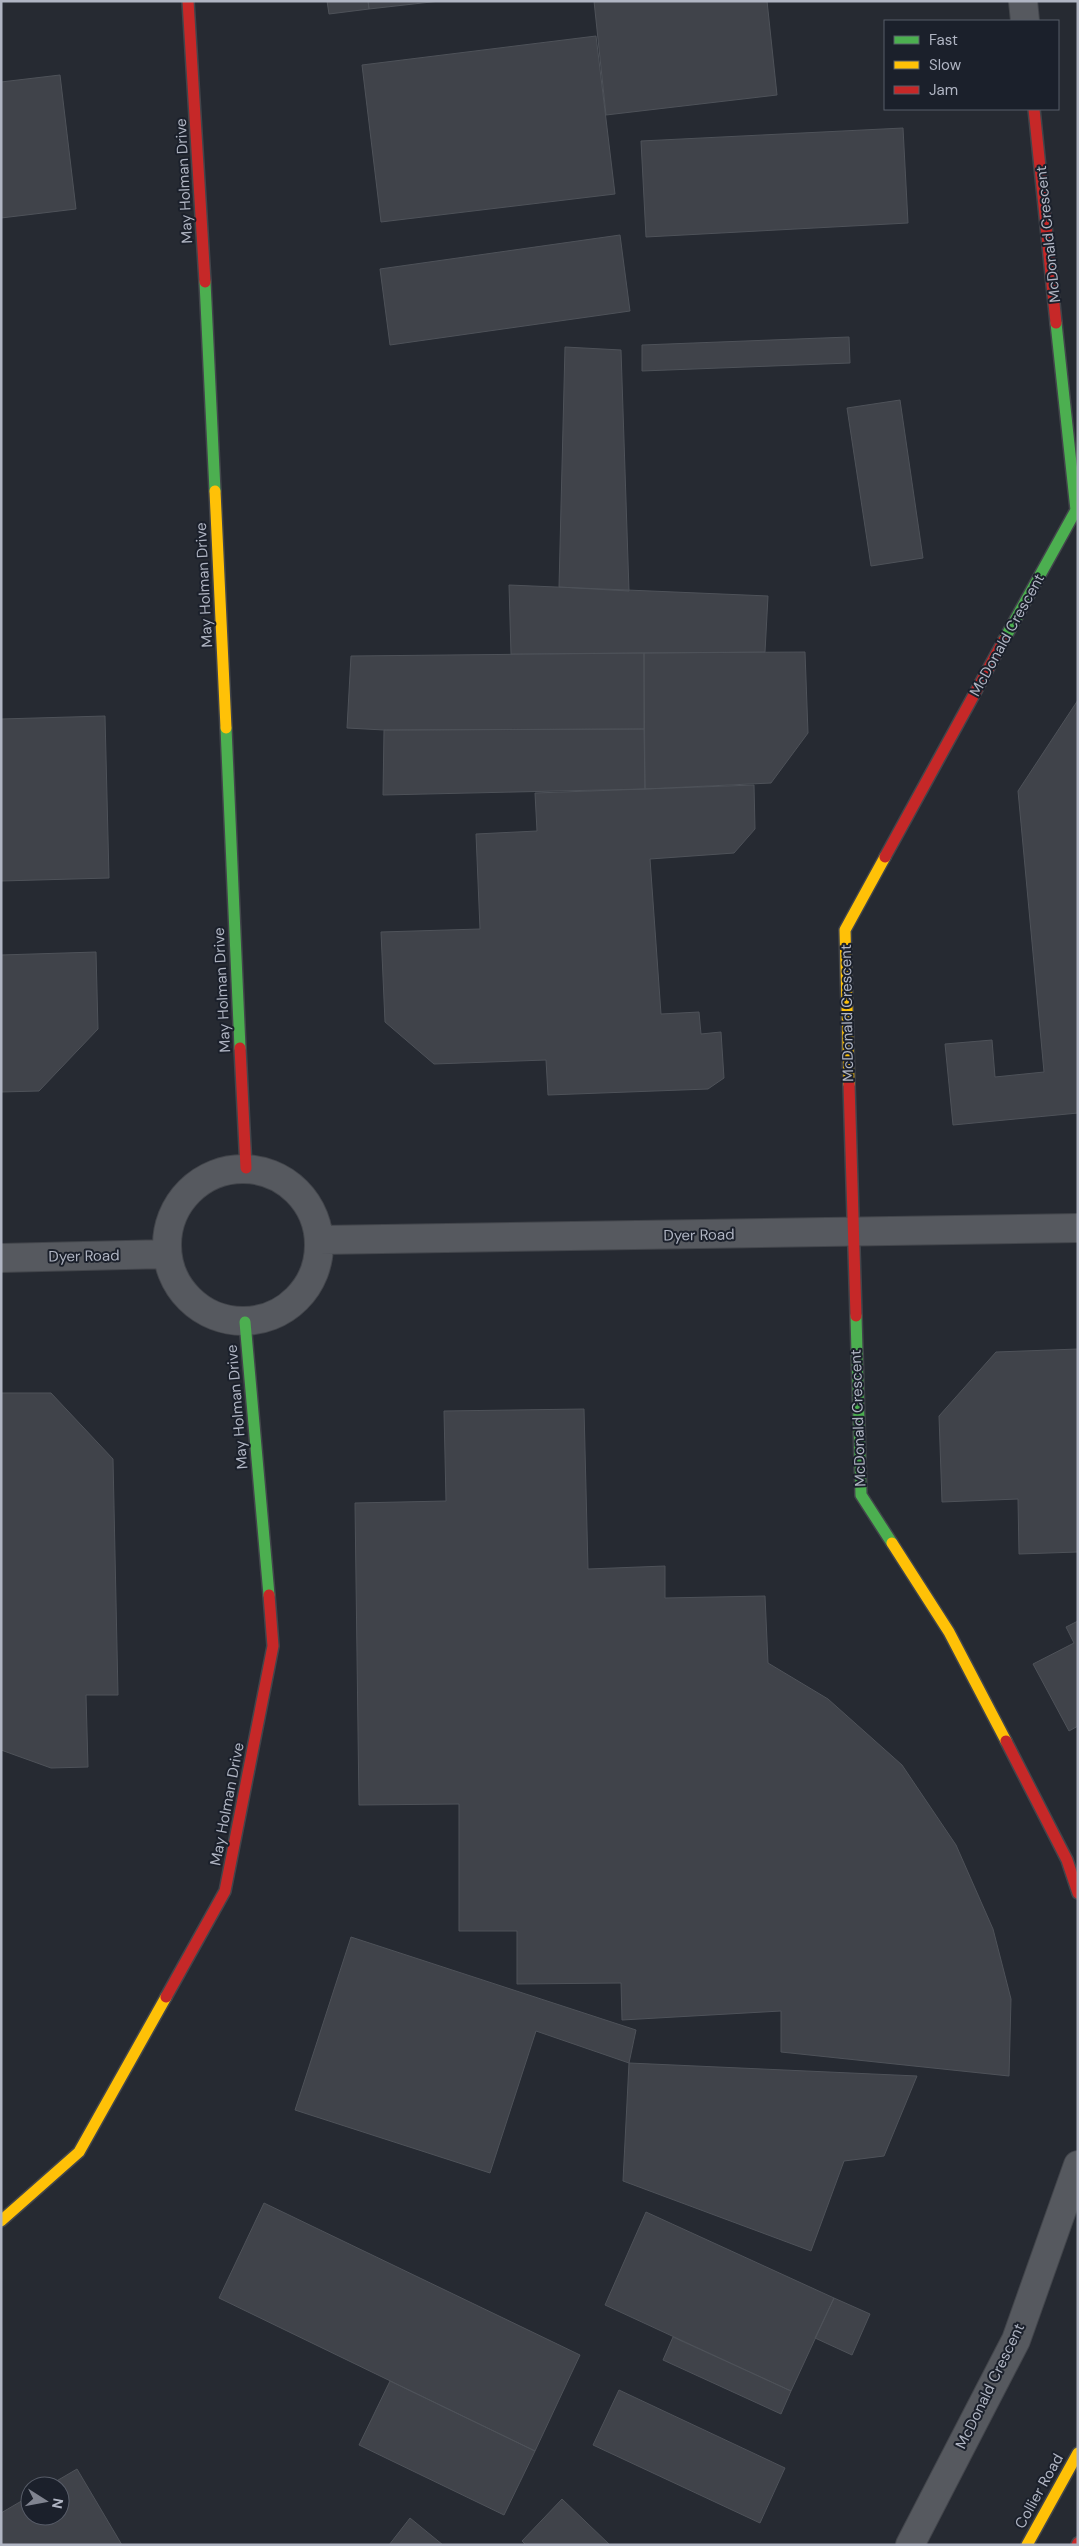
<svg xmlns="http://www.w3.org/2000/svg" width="1079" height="2546" font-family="'DM Sans',sans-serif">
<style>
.building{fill:#40434a;stroke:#4e5259}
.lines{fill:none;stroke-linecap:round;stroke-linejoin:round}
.street-casing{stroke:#42454b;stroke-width:30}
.fast-casing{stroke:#42454b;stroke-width:14}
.slow-casing{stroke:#42454b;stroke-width:14}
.jam-casing{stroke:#42454b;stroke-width:14}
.street{stroke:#56595f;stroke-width:28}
.fast{stroke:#4caf50;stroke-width:11}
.slow{stroke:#ffc107;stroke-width:11}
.jam{stroke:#c62828;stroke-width:11}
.labels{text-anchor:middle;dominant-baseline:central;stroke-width:4;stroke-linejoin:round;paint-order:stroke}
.street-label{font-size:15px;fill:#b0b5c3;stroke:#1b202b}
</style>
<rect width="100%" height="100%" fill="#262a32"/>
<path class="building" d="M327 1H368L369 9 329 14Z
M368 1H440L369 9Z
M594 1H767L777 95 606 115Z
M596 36 615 194 381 222 362 65Z
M60 75 76 209 1 218V82Z
M903 128 908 223 646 237 641 141Z
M620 235 630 311 390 345 380 269Z
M849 337 850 363 642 371V345Z
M565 347 621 350 629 591 559 587Z
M900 400 923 558 871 566 847 408Z
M509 585 768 596 765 652 511 654Z
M805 652 808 733 771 783 645 789 644 653Z
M644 653V729L384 730 347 728 351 656Z
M1078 700V1113L953 1125 945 1044 992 1040 995 1077 1044 1072 1018 791Z
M105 716 109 878 1 881V719Z
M644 729 645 789 383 795 384 730Z
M754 785 755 829 734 853 650 859 661 1014 699 1012 701 1034 721 1032 724 1078 708 1089 548 1095 546 1060 434 1064 385 1022 381 932 480 929 476 834 537 831 535 793Z
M96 952 98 1029 39 1091 1 1092V955Z
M1078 1349V1552L1019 1554 1018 1499 942 1502 939 1416 996 1352Z
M1 1393H51L113 1459 118 1695H86L88 1767 51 1768 1 1750Z
M584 1409 588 1569 665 1566V1598L765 1596 768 1663 828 1699 902 1765 956 1845 993 1929 1011 1999 1009 2076 781 2052V2011L622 2020 621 1983 517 1984V1931H459V1804L359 1805 355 1503 446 1501 444 1411Z
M1078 1621V1726L1069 1731 1033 1664 1074 1643 1066 1627Z
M351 1937 636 2030 629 2063 536 2031 490 2173 295 2110Z
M629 2063 917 2076 884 2156 844 2161 811 2251 623 2181Z
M264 2203 580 2355 535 2451 219 2298Z
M646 2212 834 2298 791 2391 605 2305Z
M834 2298 870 2314 852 2355 815 2338Z
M673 2337 791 2391 781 2414 663 2360Z
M390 2381 535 2451 504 2515 359 2445Z
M619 2390 785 2468 760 2523 593 2445Z
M77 2469 122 2545H1V2513L30 2496V2516H60V2486H48Z
M562 2499 610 2545H526L522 2541Z
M410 2518 443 2545H389Z"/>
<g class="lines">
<g class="street-casing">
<path id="street" d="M1023 1 1025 21
M167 1245a76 76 0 1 1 152 0a76 76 0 1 1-152 0Z
M320 1240 1078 1228
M1 1258 167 1254
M910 2545 1016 2340 1078 2165"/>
</g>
<g class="fast-casing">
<path id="fast" d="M205 282 215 491
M1004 640 1076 510 1056 323
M226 728 240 1048
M856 1316 861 1495 892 1543
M245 1322 269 1595"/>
</g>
<g class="slow-casing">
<path id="slow" d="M215 491 226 728
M849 1084 845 930 885 857
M892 1543 949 1632 1006 1741
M1 2221 79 2152 166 1997
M1027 2545 1078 2453"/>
</g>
<g class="jam-casing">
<path id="jam" d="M188 1 205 282
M1034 109 1056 323
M885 857 1004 640
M240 1048 246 1168
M849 1084 856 1316
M1006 1741 1067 1860 1078 1893
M166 1997 225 1891 273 1646 269 1595
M1077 2545 1078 2543"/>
</g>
<use href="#street" class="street"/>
<use href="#fast" class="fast"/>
<use href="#slow" class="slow"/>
<use href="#jam" class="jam"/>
</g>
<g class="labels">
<g class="street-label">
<text transform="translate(184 181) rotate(-93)">May Holman Drive</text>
<text transform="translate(1048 234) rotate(-96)">McDonald Crescent</text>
<text transform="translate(204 585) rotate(-93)">May Holman Drive</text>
<text transform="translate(1007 635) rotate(-61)">McDonald Crescent</text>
<text transform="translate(222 990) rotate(-93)">May Holman Drive</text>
<text transform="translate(847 1013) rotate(-91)">McDonald Crescent</text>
<text transform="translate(699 1235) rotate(-1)">Dyer Road</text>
<text transform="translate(84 1256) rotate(-1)">Dyer Road</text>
<text transform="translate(237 1407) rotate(-95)">May Holman Drive</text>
<text transform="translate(858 1418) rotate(-92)">McDonald Crescent</text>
<text transform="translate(227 1804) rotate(-79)">May Holman Drive</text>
<text transform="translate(990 2386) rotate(-64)">McDonald Crescent</text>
<text transform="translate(1039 2491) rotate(-61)">Collier Road</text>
</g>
</g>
<rect width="1079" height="2546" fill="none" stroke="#b0b5c3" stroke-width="5"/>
<rect x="884" y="20" width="175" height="90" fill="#1b202b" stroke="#575c68"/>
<rect x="894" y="36" width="25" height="8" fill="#4caf50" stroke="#575c68"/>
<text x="929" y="45" font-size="15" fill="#b0b5c3">Fast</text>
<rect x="894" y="61" width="25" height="8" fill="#ffc107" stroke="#575c68"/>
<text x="929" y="70" font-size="15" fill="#b0b5c3">Slow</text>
<rect x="894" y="86" width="25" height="8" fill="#c62828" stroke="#575c68"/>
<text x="929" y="95" font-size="15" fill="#b0b5c3">Jam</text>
<g transform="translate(45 2501) rotate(101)"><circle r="24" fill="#1b202b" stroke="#575c68"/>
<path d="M0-4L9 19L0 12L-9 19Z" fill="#808490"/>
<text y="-8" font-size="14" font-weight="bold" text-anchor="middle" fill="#b0b5c3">N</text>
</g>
</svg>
